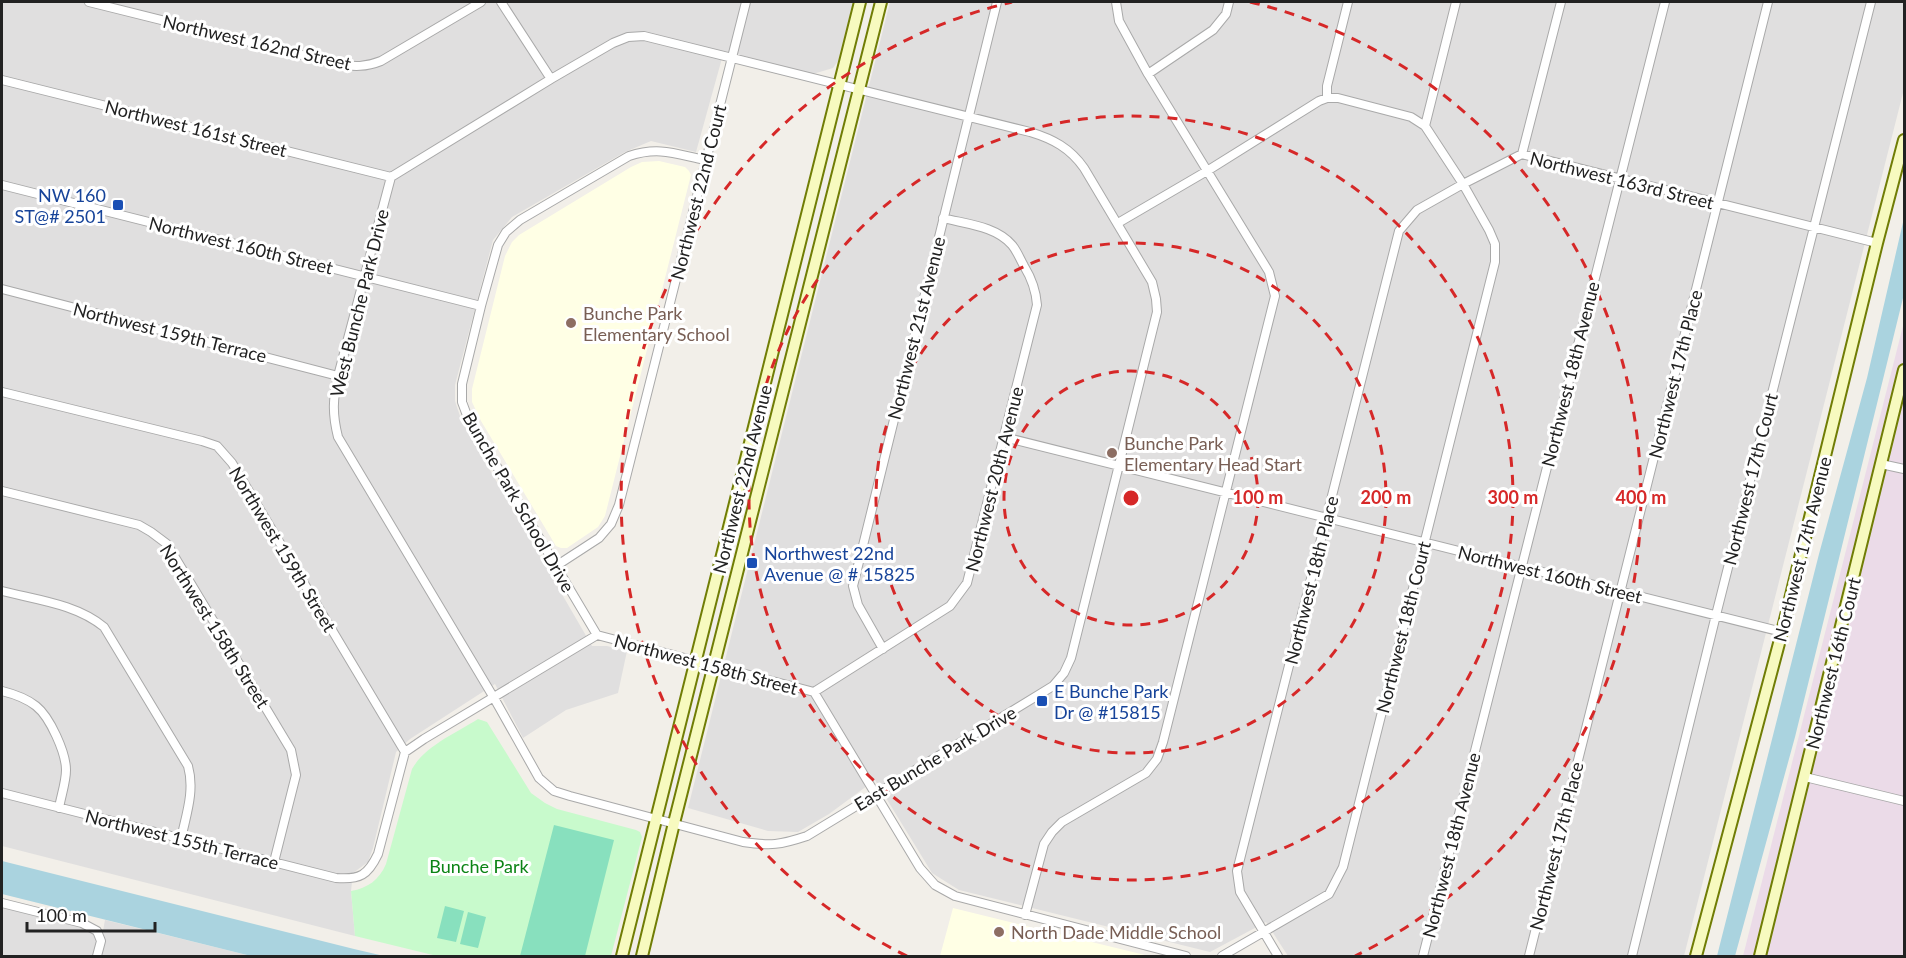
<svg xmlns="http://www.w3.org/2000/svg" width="1906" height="958" font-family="Lato,sans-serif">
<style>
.residential{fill:#e0dfdf}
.industrial{fill:#ebdbe8}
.education{fill:#ffffe5}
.park{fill:#c8facc}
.pitch{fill:#88e0be}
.water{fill:#aad3df}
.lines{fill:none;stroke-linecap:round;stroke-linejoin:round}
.street-casing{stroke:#a9a9a9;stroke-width:10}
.secondary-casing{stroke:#707d05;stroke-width:14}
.street{stroke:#fff;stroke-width:8}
.secondary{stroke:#f7fabf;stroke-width:10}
.ring{fill:none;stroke:#d62828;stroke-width:3;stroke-dasharray:10 8}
.transit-dot{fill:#1a4fb4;stroke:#fff;stroke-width:2}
.education-dot{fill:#8d6e63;stroke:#fff;stroke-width:2}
.labels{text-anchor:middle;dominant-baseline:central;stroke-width:6;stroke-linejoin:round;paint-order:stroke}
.street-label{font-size:18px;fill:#222;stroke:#fff}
.transit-label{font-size:18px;fill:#164399;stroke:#fff;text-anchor:start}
.education-label{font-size:18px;fill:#785e54;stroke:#fff;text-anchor:start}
.park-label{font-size:18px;fill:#0c8416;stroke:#fff}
.centre{fill:#d62828;stroke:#fff;stroke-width:3}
.ring-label{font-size:18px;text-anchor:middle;font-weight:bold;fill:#d62828;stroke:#fff;stroke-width:6;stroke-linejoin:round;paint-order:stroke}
</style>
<rect width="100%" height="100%" fill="#f2efe9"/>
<path class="residential" d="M2 2H853L838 61 833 68 813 74 724 51 696 152 651 141 625 152 512 217 493 240 455 385V401L462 422 592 646H607L627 651 618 693 566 710 523 738 495 684 410 739 396 752 373 848 368 862 353 873 351 891 355 936 2 846Z
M890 2H1904V89L1684 956H1288L1266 922 1210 952 959 890 932 873 875 780 829 814 798 832 768 831 688 808Z
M2 906 103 931 105 920 251 956H2Z"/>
<path class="industrial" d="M1904 322V956H1743Z"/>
<path class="education" d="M659 161 685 167 689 171 691 175 607 508 605 516 598 527 567 548H561L556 546 481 421 472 402V389L505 256 512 242 519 235 631 167 642 162Z
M953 908 1149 956H940Z"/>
<path class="park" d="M478 719 487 722 531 793 545 803 557 809 636 830 640 832 642 837 611 956H437L355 936 351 891C368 888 379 880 386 864L412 769C425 746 456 733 478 719Z"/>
<path class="pitch" d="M554 825 614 840 585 956H520Z
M445 906 464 911 456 942 437 938Z
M468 912 486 917 478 948 460 944Z"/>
<path class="water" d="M1904 218V294L1795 737 1735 956H1717L1819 554 1867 378Z
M2 861 354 949 384 956H251L2 894Z"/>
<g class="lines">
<g class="street-casing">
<path id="street" d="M89 2 338 64C354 67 366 67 381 61L481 2
M501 2 551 79
M644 36 1030 132C1053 139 1070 148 1084 168L1152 282 1156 299 1157 312 1071 658 1064 673 1053 686 807 836C780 845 771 846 743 842L570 796 554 791 539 778 494 698 338 437C332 413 333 399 338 376L391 177 551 79 613 43 628 37Z
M1148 74 1213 30 1226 14 1229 2
M2 80 391 177
M1327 98V86L1348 2
M1425 126 1456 2
M1522 154 1561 2
M2 185 481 306
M1118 223 1207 171 1319 101 1327 98H1338L1411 117 1425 126 1463 184 1489 230 1495 244V262L1343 867 1329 894 1222 956
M2 289 338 376
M2 392 202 441 217 446 232 463 405 752
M1004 437 1782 632
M1881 464 1904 469
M2 491 139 525 151 532 167 544 291 750 296 775 274 862
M556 566 599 538 611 524 619 505 746 2
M2 591C37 600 76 604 104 627L188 766C195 791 186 815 181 839
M597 635 468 418 462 402V384L481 306 498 245 506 232 520 220 629 156C659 146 676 154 705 160
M597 635 814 692
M883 649 858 605 853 586 997 2
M2 691C14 694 26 698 36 706 50 717 66 753 66 770 66 782 61 796 59 808
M814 692 950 606 967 583 1037 305C1036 290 1032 279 1024 266 1020 259 1017 251 1012 245 996 226 966 224 943 218
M814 692 920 868 935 885 955 896 1186 956
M1805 777 1904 801
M2 793 336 878C360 880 368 875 378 854L405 752 424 739 597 635
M2 903 82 923 97 931 101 941 97 956
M1025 915 1044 844 1052 832 1062 822 1146 773 1157 759 1163 742 1275 296 1269 272 1148 74 1119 21 1116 2
M1278 956 1240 892 1237 871 1399 231 1417 210 1463 184 1522 154 1877 243
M1423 956 1665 2
M1529 956 1768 2
M1632 956 1716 615 1871 2"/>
</g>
<g class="secondary-casing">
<path id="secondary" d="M622 956 860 2
M642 956 674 823 881 2
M1696 956 1782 632 1877 243 1904 140
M1760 956 1904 370"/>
</g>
<use href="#street" class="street"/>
<use href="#secondary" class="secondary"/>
</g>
<g class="ring">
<circle cx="1131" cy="498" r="127"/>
<circle cx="1131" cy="498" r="255"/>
<circle cx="1131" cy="498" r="382"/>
<path d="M907 956A510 510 0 0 1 1012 2M1250 2A510 510 0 0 1 1355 956"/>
</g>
<g class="transit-dot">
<rect x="112" y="199" width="12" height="12" rx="3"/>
<rect x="746" y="557" width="12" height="12" rx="3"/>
<rect x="1036" y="695" width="12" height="12" rx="3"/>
</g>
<g class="education-dot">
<circle cx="571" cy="323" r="6"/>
<circle cx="1112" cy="453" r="6"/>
<circle cx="999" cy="932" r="6"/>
</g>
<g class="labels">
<g class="street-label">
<text transform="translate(257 42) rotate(13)">Northwest 162nd Street</text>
<text transform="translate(196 128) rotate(14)">Northwest 161st Street</text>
<text transform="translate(1622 180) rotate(14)">Northwest 163rd Street</text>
<text transform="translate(698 192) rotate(-76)">Northwest 22nd Court</text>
<text transform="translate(241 245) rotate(14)">Northwest 160th Street</text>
<text transform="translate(359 303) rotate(-76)">West Bunche Park Drive</text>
<text transform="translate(916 328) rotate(-76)">Northwest 21st Avenue</text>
<text transform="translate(170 332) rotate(14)">Northwest 159th Terrace</text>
<text transform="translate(1570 374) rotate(-76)">Northwest 18th Avenue</text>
<text transform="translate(1675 374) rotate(-76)">Northwest 17th Place</text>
<text transform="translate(742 479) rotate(-76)">Northwest 22nd Avenue</text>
<text transform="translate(994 479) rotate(-76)">Northwest 20th Avenue</text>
<text transform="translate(1750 479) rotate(-76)">Northwest 17th Court</text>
<text transform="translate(519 502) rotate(60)">Bunche Park School Drive</text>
<text transform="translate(283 549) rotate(59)">Northwest 159th Street</text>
<text transform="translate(1802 549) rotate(-76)">Northwest 17th Avenue</text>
<text transform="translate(1550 574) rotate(14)">Northwest 160th Street</text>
<text transform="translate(1311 580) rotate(-76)">Northwest 18th Place</text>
<text transform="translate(215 626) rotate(58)">Northwest 158th Street</text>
<text transform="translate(1403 627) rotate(-76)">Northwest 18th Court</text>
<text transform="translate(1833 663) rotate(-76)">Northwest 16th Court</text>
<text transform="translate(706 664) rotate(15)">Northwest 158th Street</text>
<text transform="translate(935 758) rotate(-31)">East Bunche Park Drive</text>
<text transform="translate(182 839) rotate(14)">Northwest 155th Terrace</text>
<text transform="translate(1451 845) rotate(-76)">Northwest 18th Avenue</text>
<text transform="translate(1556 846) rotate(-76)">Northwest 17th Place</text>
</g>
<g class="transit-label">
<text x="106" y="195" text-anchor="end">NW 160<tspan x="106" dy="21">ST@# 2501</tspan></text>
<text x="764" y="553">Northwest 22nd<tspan x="764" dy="21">Avenue @ # 15825</tspan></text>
<text x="1054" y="691">E Bunche Park<tspan x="1054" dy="21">Dr @ #15815</tspan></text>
</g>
<g class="education-label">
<text x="583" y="313">Bunche Park<tspan x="583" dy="21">Elementary School</tspan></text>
<text x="1124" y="443">Bunche Park<tspan x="1124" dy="21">Elementary Head Start</tspan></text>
<text x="1011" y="932">North Dade Middle School</text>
</g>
<g class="park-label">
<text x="479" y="866">Bunche Park</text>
</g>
</g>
<circle cx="1131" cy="498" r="9" class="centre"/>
<g class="ring-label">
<text x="1258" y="504">100 m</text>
<text x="1386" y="504">200 m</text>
<text x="1513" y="504">300 m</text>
<text x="1641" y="504">400 m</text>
</g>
<rect width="1906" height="958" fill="none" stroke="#222222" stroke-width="6"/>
<path d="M27 922v9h128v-9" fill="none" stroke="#222222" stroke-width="3"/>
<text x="36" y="922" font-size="18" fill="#222222" stroke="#ffffff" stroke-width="4.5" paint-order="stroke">100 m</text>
</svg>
